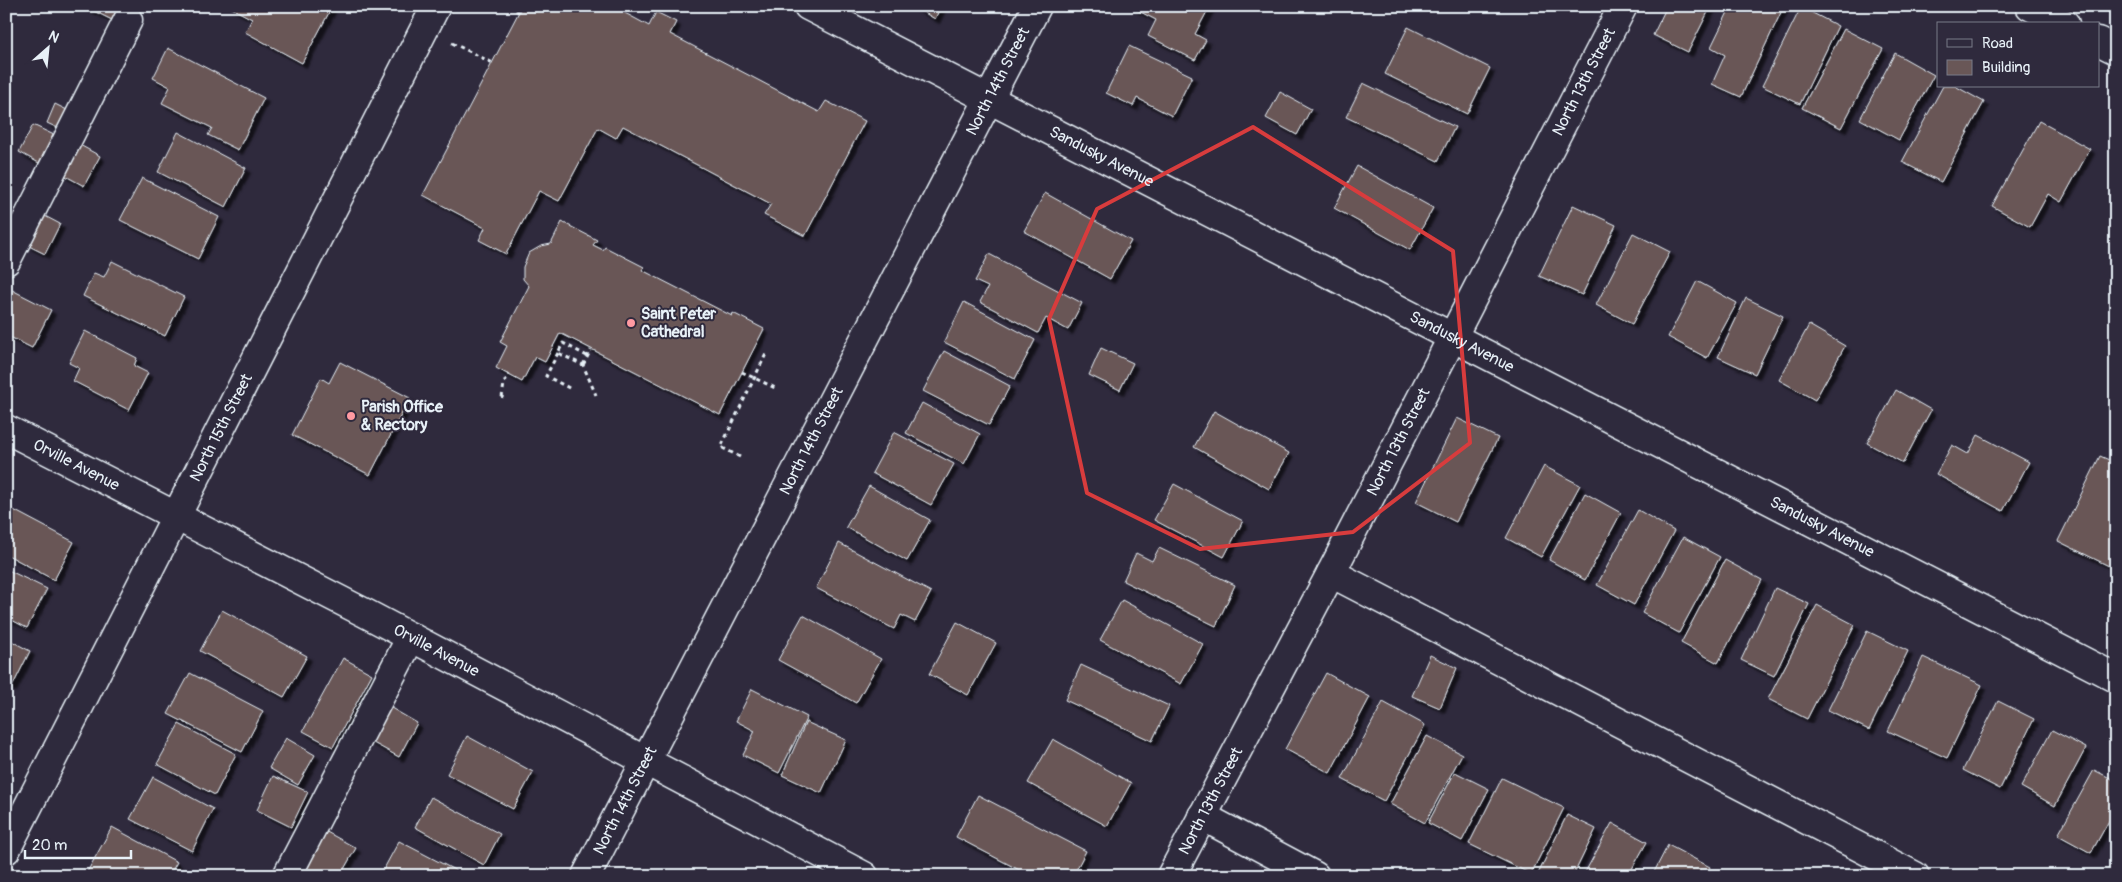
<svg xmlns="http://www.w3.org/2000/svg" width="2122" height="882" font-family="Pangolin,sans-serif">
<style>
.building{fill:#695757;stroke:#e8f1f8;filter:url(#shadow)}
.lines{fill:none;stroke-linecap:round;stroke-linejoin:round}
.minor-casing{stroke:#e8f1f8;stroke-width:31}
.path{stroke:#e8f1f8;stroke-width:3;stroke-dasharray:4 4;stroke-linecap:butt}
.minor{stroke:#2f2a3d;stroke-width:28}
.marked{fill:none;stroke:#d83c3d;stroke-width:4;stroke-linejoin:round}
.poi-dot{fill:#ff9aa2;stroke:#2f2a3d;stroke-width:2}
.labels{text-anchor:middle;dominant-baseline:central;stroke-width:4;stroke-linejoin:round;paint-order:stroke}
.street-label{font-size:16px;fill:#e8f1f8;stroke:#2f2a3d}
.poi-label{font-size:16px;font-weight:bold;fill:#e8f1f8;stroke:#2f2a3d;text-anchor:start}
</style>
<defs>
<filter id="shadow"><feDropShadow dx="4.5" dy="4.5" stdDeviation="1" flood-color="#0009"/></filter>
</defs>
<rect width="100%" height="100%" fill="#2f2a3d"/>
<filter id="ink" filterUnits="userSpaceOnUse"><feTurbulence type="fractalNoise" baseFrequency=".02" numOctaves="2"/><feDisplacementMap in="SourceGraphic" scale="10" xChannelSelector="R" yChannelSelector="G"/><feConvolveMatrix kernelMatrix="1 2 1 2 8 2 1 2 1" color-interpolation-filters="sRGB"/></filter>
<g filter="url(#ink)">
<path class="building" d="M84 6H122L114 21Z
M228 6H330L332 7 302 63 245 32 252 19Z
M522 6H612L649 26 656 12 676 22 670 34 819 112 826 101 865 121 805 236 764 215 771 204 623 126 616 138 598 128 559 201 539 191 506 254 479 240 485 228 423 195Z
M913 6H941L935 19Z
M1134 6H1210L1195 34 1206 40 1195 60 1148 36 1156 20 1133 8Z
M1667 6H1711L1688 52 1653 35Z
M1731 6H1784L1741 97 1712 84 1725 55 1711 47Z
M1801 7 1838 26 1800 104 1762 86Z
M1408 27 1490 68 1467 114 1385 74Z
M1844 29 1883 49 1841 128 1802 108Z
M1129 46 1192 76 1172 116 1137 98 1133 106 1106 93Z
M168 48 264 98 238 150 208 135 212 128 162 103 170 87 153 78Z
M1895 53 1934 75 1899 140 1860 119Z
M1363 83 1455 127 1438 161 1346 117Z
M1943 86H1955L1984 102 1941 182 1902 162Z
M1280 92 1311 109 1297 135 1266 118Z
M55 104 69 111 60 129 47 123Z
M2039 121 2090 149 2061 202 2048 194 2030 227 1992 206Z
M33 125 54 135 39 163 19 152Z
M178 132 246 168 226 207 158 172Z
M78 144 100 156 84 186 62 174Z
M1357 166 1433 208 1410 250 1334 208Z
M142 178 219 217 198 259 120 220Z
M1045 193 1131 241 1110 279 1024 231Z
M1573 205 1616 225 1582 295 1539 276Z
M43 215 60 224 45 254 27 245Z
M562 222 597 240 593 245 603 250 605 247 644 267 642 270 732 316 733 313 764 329 720 415 560 333 545 362 535 357 522 382 496 368 507 346 500 342 529 286 523 279V267L529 253 541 246 551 244Z
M1633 233 1670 252 1632 324 1596 305Z
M989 254 1082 303 1068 330 1046 318 1038 333 980 302 988 287 975 281Z
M112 261 184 297 165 336 83 296 94 273 104 277Z
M1697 281 1737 303 1707 358 1668 337Z
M12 290 51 310 32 348 6 335V302Z
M1746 298 1783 316 1755 374 1718 357Z
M964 302 1035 340 1015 379 944 342Z
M1809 325 1845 346 1815 400 1779 380Z
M85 331 137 358 134 366 148 373 129 410 73 381 79 368 69 363Z
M1101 348 1133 363 1120 390 1089 375Z
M944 351 1010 386 989 425 923 391Z
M340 362 410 398 370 475 292 435 321 378 329 383Z
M1896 390 1931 410 1903 463 1867 443Z
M922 403 980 434 964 464 906 433Z
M1214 411 1289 453 1269 489 1194 447Z
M1457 418 1498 438 1456 522 1416 502Z
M894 432 954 464 931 505 872 473Z
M1978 435 2029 462 2003 511 1936 474 1952 445 1968 454Z
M2100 456 2116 463V552L2109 566 2058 541Z
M1544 466 1580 485 1541 557 1506 538Z
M1174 484 1243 521 1224 557 1154 520Z
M869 486 930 520 907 561 846 527Z
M1585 493 1621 513 1585 580 1549 560Z
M6 506 74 542 54 580 6 554Z
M1638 510 1674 531 1634 605 1597 585Z
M1683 537 1720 557 1679 633 1642 613Z
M839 543 931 592 915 622 901 615 894 629 816 588Z
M1159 548 1235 585 1216 626 1123 581 1136 553 1152 561Z
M1725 560 1762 580 1718 663 1681 643Z
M6 569 47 589 27 628 6 617Z
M1775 588 1809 604 1774 676 1741 660Z
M1122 600 1203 644 1181 684 1100 640Z
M1817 605 1855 625 1807 719 1768 699Z
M222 610 307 656 284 697 200 651Z
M803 615 881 659 856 703 778 660Z
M957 622 996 643 968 695 929 674Z
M1867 631 1908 651 1869 730 1828 710Z
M6 638 30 651 12 687 6 685Z
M1430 655 1457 668 1440 708 1412 696Z
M1923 657 1982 685 1947 758 1888 731Z
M343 658 372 674 333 747 303 731Z
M1081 665 1169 706 1152 741 1065 700Z
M190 673 263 711 242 752 168 714Z
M1326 673 1370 697 1330 773 1285 749Z
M752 689 807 717 779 773 743 755 755 731 736 721Z
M1998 701 2034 719 2000 789 1963 770Z
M1383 702 1425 725 1384 801 1342 779Z
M386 705 417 723 399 757 366 739Z
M806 722 846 740 821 793 782 775Z
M179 724 236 754 215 795 157 764Z
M2052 730 2086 748 2055 806 2021 787Z
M467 736 533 772 513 809 447 774Z
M1427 736 1462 754 1425 823 1390 804Z
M286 738 315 755 298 785 269 768Z
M1053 739 1131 783 1107 826 1028 783Z
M2094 770 2116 781V808L2091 853 2058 835Z
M1455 772 1489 789 1462 841 1428 823Z
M273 776 308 792 291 827 257 810Z
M153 777 213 809 192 851 130 819Z
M1502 778 1564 808 1531 874 1469 844Z
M978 795 1086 851 1073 876H1026L1027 874 956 837Z
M431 797 500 834 484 865 415 827Z
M1567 815 1596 829 1573 876H1537Z
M1612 823 1647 842 1628 876H1583Z
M112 827 177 862 169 876 86 874Z
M323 830 356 848 340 876H297Z
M399 841 466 876H380Z
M1668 845 1710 867 1706 876H1652Z"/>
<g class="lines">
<g class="minor-casing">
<g id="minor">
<path id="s1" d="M808 6 2116 678"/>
<path d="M2030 6 2065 24"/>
<path d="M2098 41 2116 50"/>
<path d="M6 261 128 20"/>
<path id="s2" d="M6 429 367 614 864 876"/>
<path d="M1331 573 1915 876"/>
<path d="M1202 816 1315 876"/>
<path id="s3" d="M6 850 436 6"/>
<path d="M287 876 411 637"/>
<path id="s4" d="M586 876 1037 6"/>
<path id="s5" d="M1171 876 1331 573 1623 6"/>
</g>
</g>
<path class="path" d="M509 6 519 12
M452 43 493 63
M558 353 546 376 571 389
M587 356 563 343 558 353 583 365 596 395
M583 365 591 350
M742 372 775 388
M502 398 504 383 509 374
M740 457 721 447 767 352"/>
<use href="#minor" class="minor"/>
</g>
</g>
<path class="marked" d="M1253 127 1453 251 1470 443 1353 532 1200 549 1087 493 1049 319 1097 209Z"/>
<g class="poi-dot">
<circle cx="631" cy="323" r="5"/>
<circle cx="351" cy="416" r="5"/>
</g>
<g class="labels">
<g class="street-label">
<text stroke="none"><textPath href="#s4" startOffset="895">North 14th Street</textPath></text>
<text stroke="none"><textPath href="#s5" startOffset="895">North 13th Street</textPath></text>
<text stroke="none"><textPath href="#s1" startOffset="330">Sandusky Avenue</textPath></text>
<text stroke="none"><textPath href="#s1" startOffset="735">Sandusky Avenue</textPath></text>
<text stroke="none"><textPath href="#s3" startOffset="474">North 15th Street</textPath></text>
<text stroke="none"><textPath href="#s4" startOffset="490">North 14th Street</textPath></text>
<text stroke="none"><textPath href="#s5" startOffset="490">North 13th Street</textPath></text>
<text stroke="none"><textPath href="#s2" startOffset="79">Orville Avenue</textPath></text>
<text stroke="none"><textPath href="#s1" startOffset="1140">Sandusky Avenue</textPath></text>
<text stroke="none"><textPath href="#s2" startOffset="484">Orville Avenue</textPath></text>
<text stroke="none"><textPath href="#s4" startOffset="85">North 14th Street</textPath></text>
<text stroke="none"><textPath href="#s5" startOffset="85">North 13th Street</textPath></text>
</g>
<g class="poi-label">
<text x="641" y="314">Saint Peter<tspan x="641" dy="18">Cathedral</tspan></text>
<text x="361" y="407">Parish Office<tspan x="361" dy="18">&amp; Rectory</tspan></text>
</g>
</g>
<rect width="2122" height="882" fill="none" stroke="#2f2a3d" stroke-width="25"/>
<rect x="12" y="12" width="2097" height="857" fill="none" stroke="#e8f1f8" stroke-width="2" filter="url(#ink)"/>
<rect x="1937" y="22" width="162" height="65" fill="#2f2a3d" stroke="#797a88"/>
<rect x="1947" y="39" width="25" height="8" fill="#2f2a3d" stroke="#797a88"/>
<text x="1982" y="48" font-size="15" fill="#e8f1f8">Road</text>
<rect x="1947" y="60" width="25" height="15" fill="#695757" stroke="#797a88"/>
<text x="1982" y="72" font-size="15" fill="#e8f1f8">Building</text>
<g transform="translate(48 48) rotate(27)" stroke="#2f2a3d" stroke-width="4" paint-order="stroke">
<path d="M0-4L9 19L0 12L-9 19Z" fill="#e8f1f8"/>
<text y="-8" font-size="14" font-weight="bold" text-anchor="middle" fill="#e8f1f8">N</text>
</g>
<path d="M25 850v8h106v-8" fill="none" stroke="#e8f1f8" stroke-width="2.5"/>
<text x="32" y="850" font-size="15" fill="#e8f1f8" stroke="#2f2a3d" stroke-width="4" paint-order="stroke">20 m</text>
</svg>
